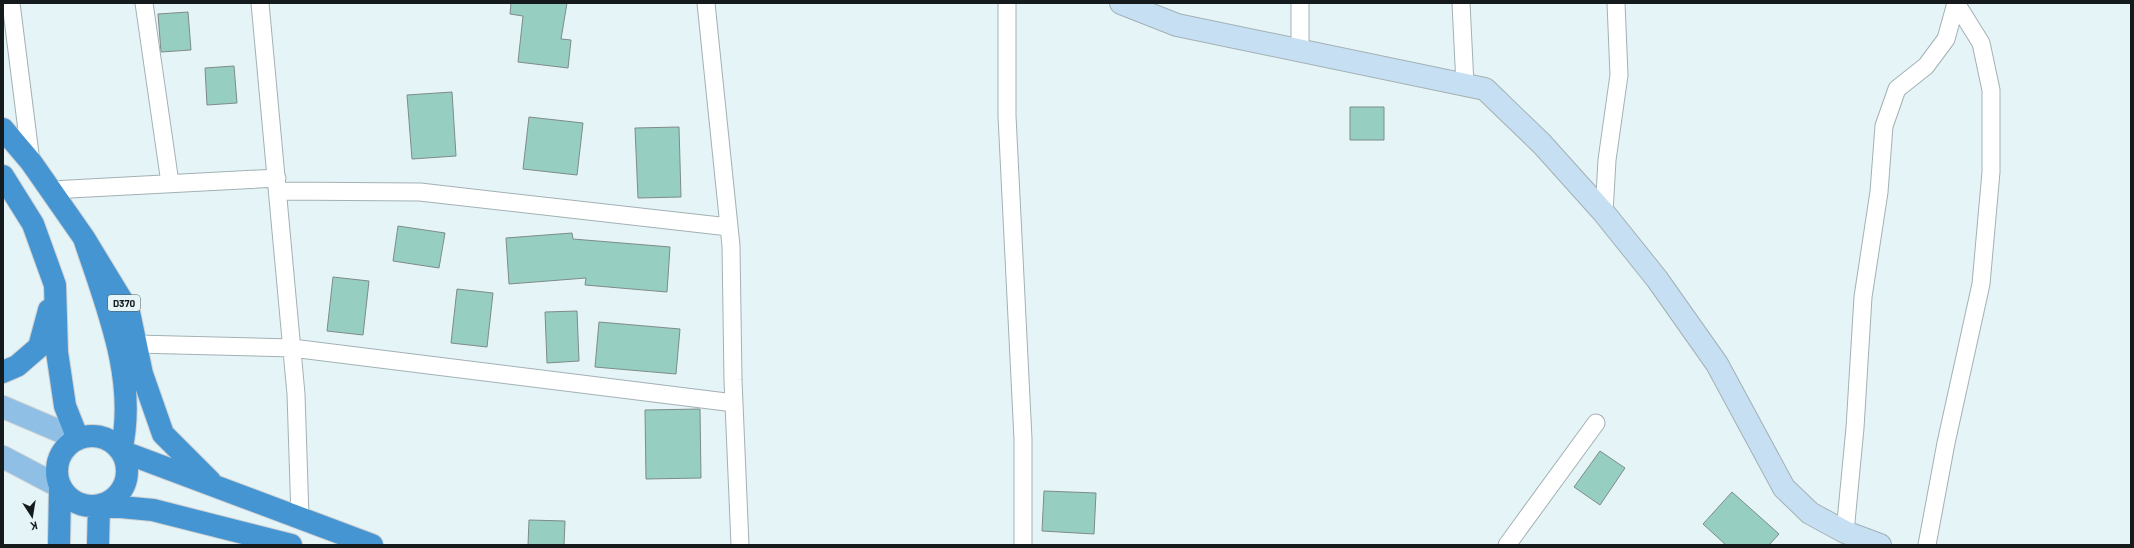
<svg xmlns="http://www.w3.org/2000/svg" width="2134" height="548" font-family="Barlow,sans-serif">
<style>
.building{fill:#96cec2;stroke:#7e8c89}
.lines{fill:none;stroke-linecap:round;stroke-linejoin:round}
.street-casing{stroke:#a3b1b4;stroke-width:19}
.secondary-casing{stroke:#a3b1b4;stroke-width:24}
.primary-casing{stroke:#d0d1d2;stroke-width:24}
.highway-casing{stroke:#d0d1d2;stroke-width:24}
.street{stroke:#fff;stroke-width:17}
.secondary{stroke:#c7dff2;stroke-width:22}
.primary{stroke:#8fbfe4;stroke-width:22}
.highway{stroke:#4595d2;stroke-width:22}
.labels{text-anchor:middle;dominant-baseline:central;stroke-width:3;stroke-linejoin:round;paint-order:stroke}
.shield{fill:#e4f4f7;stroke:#535b5e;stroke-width:1}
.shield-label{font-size:10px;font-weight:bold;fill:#151a1c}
</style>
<rect width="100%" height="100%" fill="#e4f4f7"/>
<path class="building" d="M511 3H567L561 39 571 40 568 68 518 62 523 16 510 14Z
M188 12 191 50 161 52 158 14Z
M234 66 237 103 207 105 205 68Z
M452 92 456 156 412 159 407 95Z
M1350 107H1384V140H1350Z
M529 117 583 123 577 175 523 169Z
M679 127 681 197 638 198 635 128Z
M398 226 445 233 439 268 393 261Z
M572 233 573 239 670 247 667 292 585 285 586 278 509 284 506 238Z
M333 277 369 281 363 335 327 331Z
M457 289 493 293 487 347 451 343Z
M577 311 579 361 547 363 545 312Z
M599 322 680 329 676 374 595 367Z
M700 409 701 478 646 479 645 410Z
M1600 451 1625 468 1600 505 1574 487Z
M1044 491 1096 493 1094 534 1042 531Z
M1732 492 1779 534 1769 545H1726L1703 524Z
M529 520 565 521 564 545H528Z"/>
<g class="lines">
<g class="street-casing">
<path id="street" d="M11 3 31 162
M144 3 170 183
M260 3 296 394 300 517
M706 3 731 246 733 380 740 545
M1007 3V116L1023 439V545
M1300 3V51
M1461 3 1465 85
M51 190 277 178
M278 191 420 192 729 227
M1604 213 1607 160 1619 75 1616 3
M136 344 292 348 734 403
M1845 532 1855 428 1863 297 1879 192 1884 126 1897 89 1926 66 1946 39 1956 3
M1507 545 1596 423
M1927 545 1946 443 1981 284 1991 172V90L1981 43 1956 3"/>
</g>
<g class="secondary-casing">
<path id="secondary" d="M1121 3 1177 25 1485 89 1542 144 1604 213 1657 279 1717 364 1784 488 1810 513 1845 532 1880 545"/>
</g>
<g class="primary-casing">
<path id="primary" d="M3 407 78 439
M3 457 60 487"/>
</g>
<g class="highway-casing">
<path id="highway" d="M3 129 31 162 84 238 129 312 142 374 163 434 210 481
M3 176 33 224 55 285 57 352 65 406 78 439
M84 238C106 305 138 380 121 451L372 545
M3 372 17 366 39 347 49 310
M57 471a35 35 0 1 1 70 0a35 35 0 1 1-70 0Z
M59 545 60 487
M98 545 99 505 153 510 291 545"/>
</g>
<use href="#street" class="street"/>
<use href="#secondary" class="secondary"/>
<use href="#primary" class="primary"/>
<use href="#highway" class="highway"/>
</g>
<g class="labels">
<rect class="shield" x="108" y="295" width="32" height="16" rx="3"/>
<g class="shield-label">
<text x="124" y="303">D370</text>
</g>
</g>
<rect width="2134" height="548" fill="none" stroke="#151a1c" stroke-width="8"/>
<g transform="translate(32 516) rotate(168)" stroke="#e4f4f7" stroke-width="3" paint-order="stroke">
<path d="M0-3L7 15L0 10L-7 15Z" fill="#151a1c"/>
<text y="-6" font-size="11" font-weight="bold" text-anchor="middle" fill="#151a1c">K</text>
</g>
</svg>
